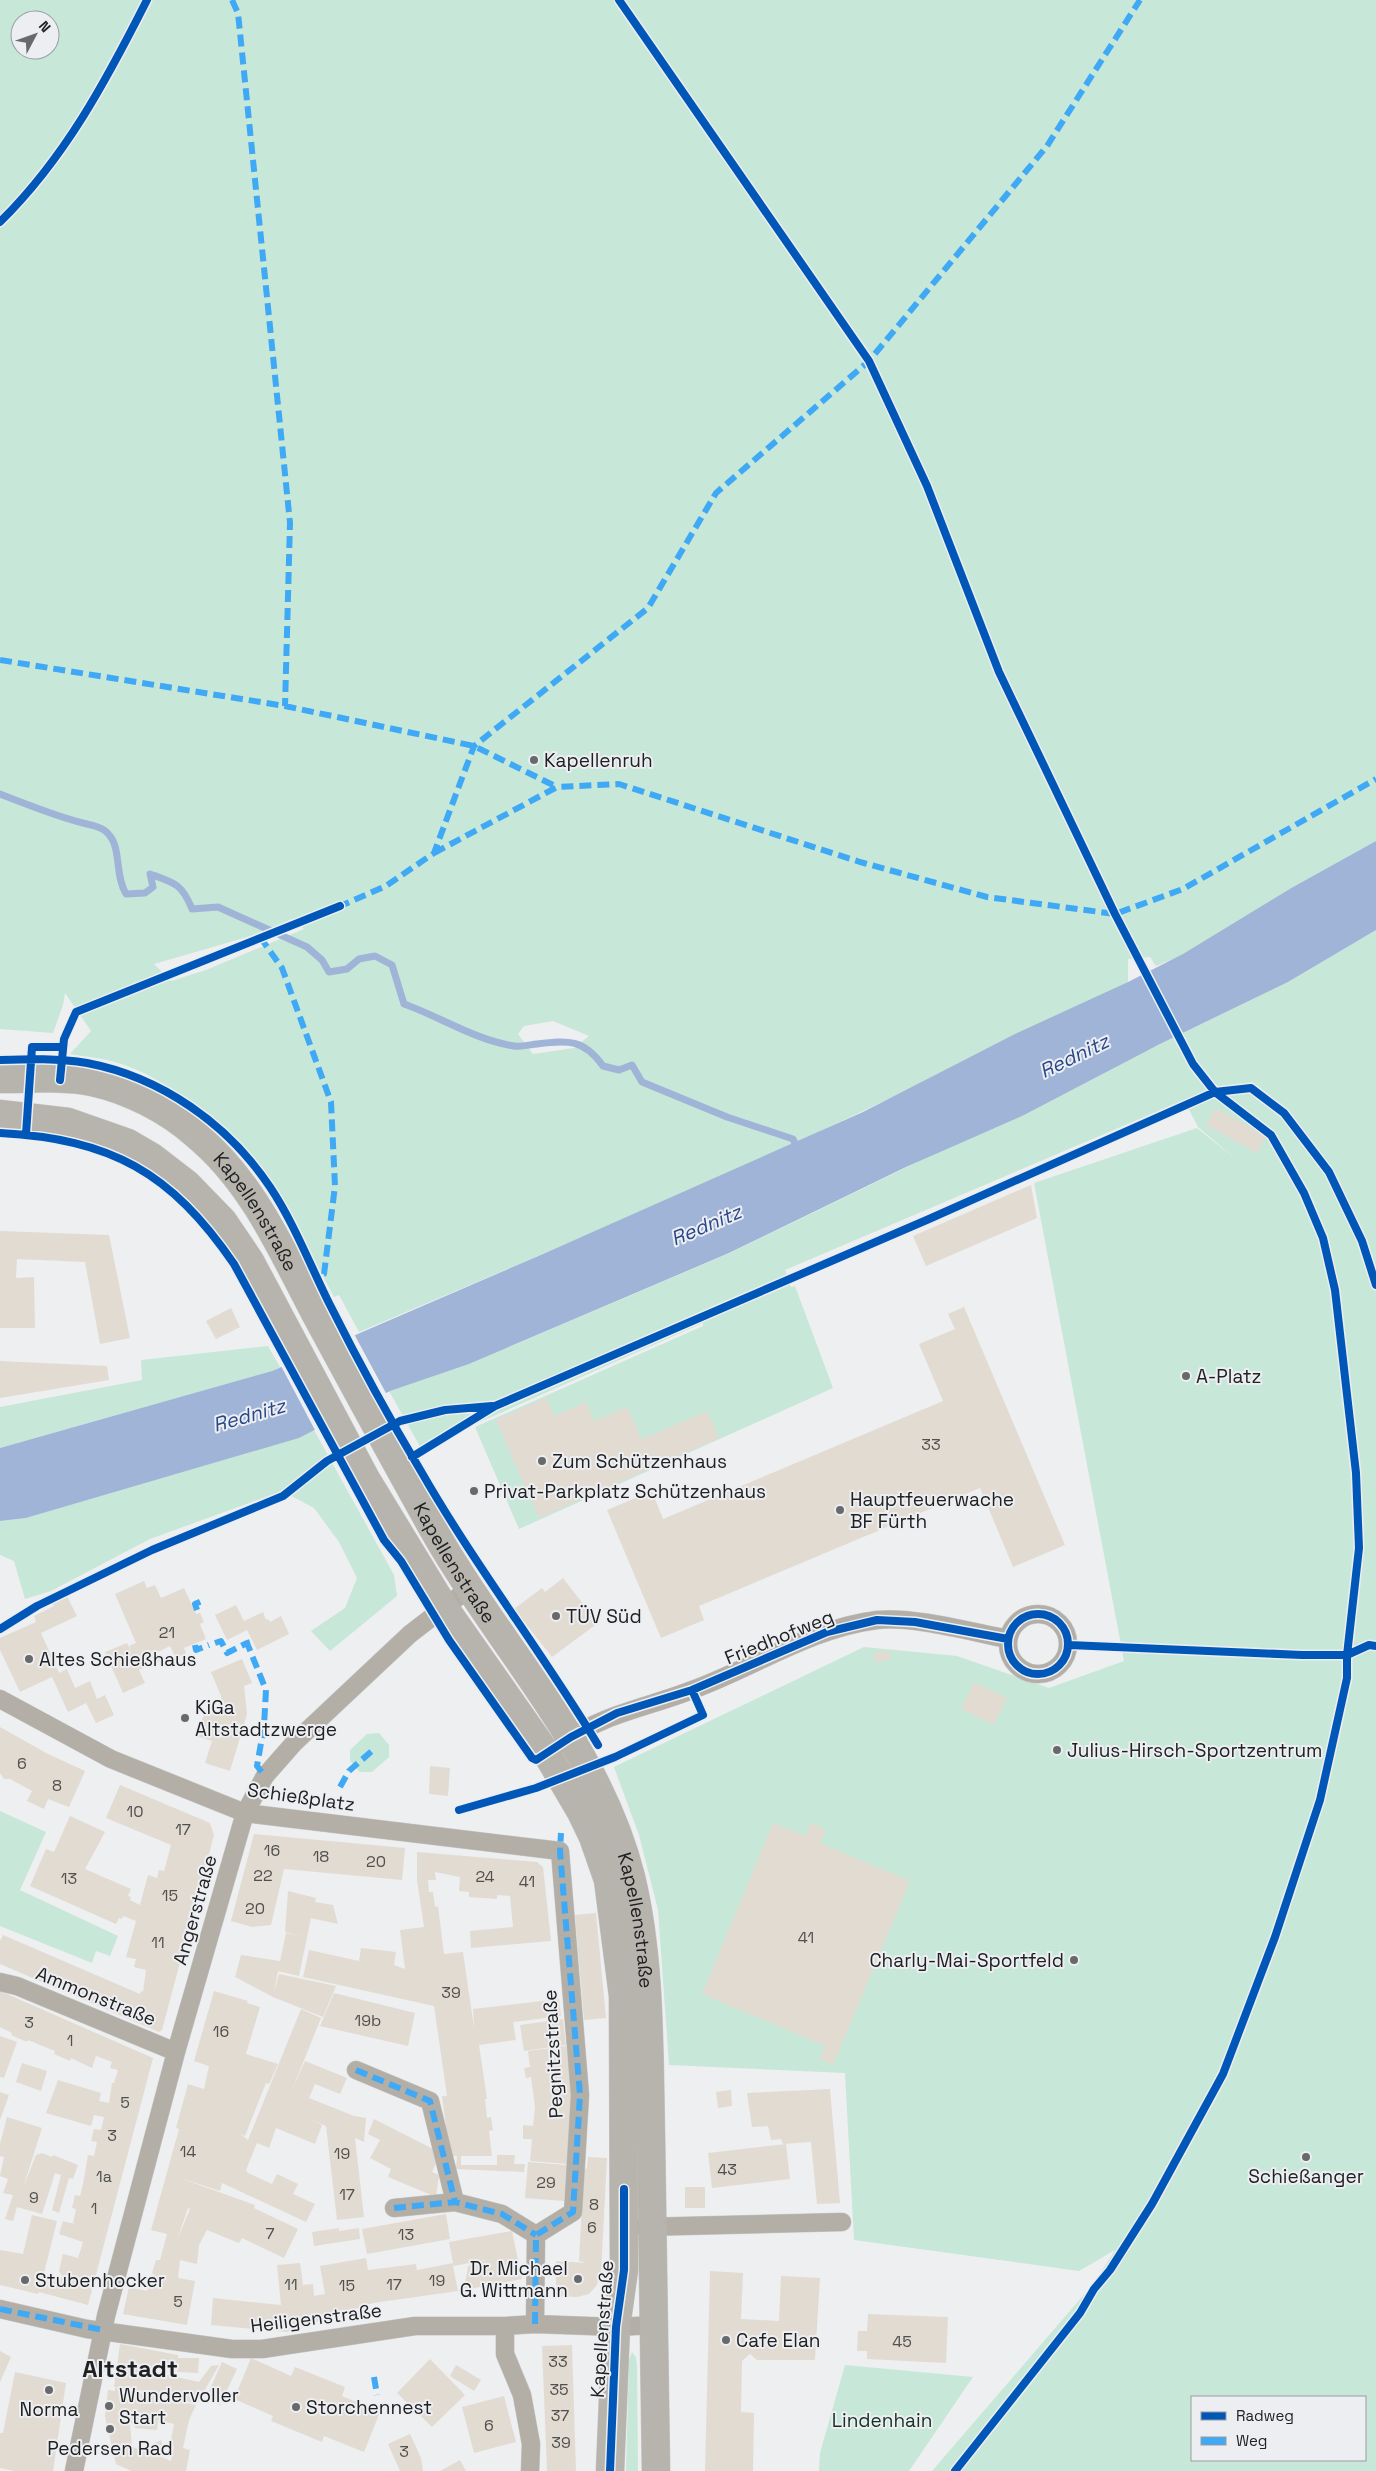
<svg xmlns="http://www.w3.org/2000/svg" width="1376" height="2471" font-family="'Space Grotesk',sans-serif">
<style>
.green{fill:#c7e7d8;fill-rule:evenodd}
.water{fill:#a0b4d8}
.pier{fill:#eeeff1}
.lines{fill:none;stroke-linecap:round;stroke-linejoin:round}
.stream{stroke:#a0b4d8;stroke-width:7}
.building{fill:#e2dbd2;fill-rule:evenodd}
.street-casing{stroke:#cacacb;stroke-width:19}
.primary-casing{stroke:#cacacb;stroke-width:29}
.street{stroke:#b3afa7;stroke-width:18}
.primary{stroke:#b7b4ad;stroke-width:28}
.quiet{stroke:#3fa9f5;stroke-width:6;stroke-dasharray:12 6;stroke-linecap:butt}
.cycleway-casing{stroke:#edeef2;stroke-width:11}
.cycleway{stroke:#0057b8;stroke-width:8}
.poi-dot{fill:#68696a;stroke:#edeef2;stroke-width:2}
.labels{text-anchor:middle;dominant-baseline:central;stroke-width:4;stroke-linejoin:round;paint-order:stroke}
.number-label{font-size:16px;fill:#50504e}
.poi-label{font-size:19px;fill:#202122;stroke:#edeef2;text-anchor:start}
.street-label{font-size:19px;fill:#202122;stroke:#edeef2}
.park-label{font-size:19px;fill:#133224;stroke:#edeef2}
.water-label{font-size:20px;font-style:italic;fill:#284888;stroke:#edeef2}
.district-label{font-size:24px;font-weight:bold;fill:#202122;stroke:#edeef2}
</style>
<rect width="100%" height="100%" fill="#eeeff1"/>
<path class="green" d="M0 0H1376V841L1293 887 1183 955 1156 966 1150 957 1128 959V982C1040 1025 953 1069 865 1110 699 1189 528 1260 359 1332L339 1295 334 1297C289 1213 261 1144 176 1092 158 1080 139 1069 118 1063 103 1058 86 1057 70 1054L91 1031 65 993 63 1005 53 1033 0 1029ZM20 20H50V50H20ZM292 919 304 929 206 970 171 981 154 964 261 933ZM553 1021 589 1036 574 1048 533 1054 518 1034 524 1026Z
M1376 930V2471H932L1094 2283 1115 2250 1079 2271 854 2240 845 2073 669 2065 658 1910 639 1835 614 1767 864 1647 957 1656 1049 1688 1124 1661 1034 1183 1197 1128 1237 1160 1198 1127 1184 1100 785 1270 791 1287 795 1286 833 1388 519 1529 475 1427 703 1326V1323L480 1422 422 1450 389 1391 469 1364 730 1253 1288 982ZM1192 2397H1365V2460H1192Z
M268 1346 280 1367 272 1371 0 1448V1407L142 1380 141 1360Z
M314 1430 394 1575 397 1596 330 1651 311 1631 345 1608 357 1578 339 1542 314 1508 282 1491 150 1539 51 1591 25 1599 14 1561 0 1555V1521L26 1518 298 1438Z
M379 1733 389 1745V1757L372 1772H360L350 1761V1750L367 1734Z
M0 1811 46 1832 20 1890 118 1936 110 1956 96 1951 92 1963 0 1926Z
M632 2352 636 2357 637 2366 638 2471H626L629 2360Z
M845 2365 973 2377 909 2471H819L820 2453Z"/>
<path class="water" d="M1376 841V930L1288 982 1158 1045 1022 1116 906 1167 729 1253 469 1364 390 1391 299 1438 26 1518 0 1521V1448L272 1371 543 1254 863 1112 1015 1034 1128 982 1183 954 1293 887Z"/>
<path class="pier" d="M353 1332 387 1395 316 1432 280 1364Z"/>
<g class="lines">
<path class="stream" d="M0 794C29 805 57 817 87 824 95 826 105 828 110 836 121 850 115 876 126 894L145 893 153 887 150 874C175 883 182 884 192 909L218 907 307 947 322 960 329 972 347 969 359 959 375 956 392 965 404 1004C441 1017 475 1040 514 1046 521 1047 529 1045 537 1044 568 1040 584 1039 603 1066L619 1070 632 1065 642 1082 727 1117 793 1139 798 1150"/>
</g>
<path class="building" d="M1215 1108 1266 1136 1257 1153 1206 1125Z
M1031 1185 1037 1218 926 1266 913 1236Z
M0 1231 109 1235 130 1338 100 1344 85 1262 17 1259 16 1278 34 1277 35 1328H0Z
M964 1307 1065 1545 1013 1567 980 1488 699 1606 704 1620 661 1638 607 1510 652 1491 663 1519 943 1401 919 1344 955 1329 948 1314Z
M231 1308 240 1327 216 1339 206 1321Z
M0 1361 107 1366 109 1380 0 1398Z
M546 1398 554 1416 586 1402 594 1421 627 1407 642 1439 707 1411 719 1438 539 1518 496 1420Z
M563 1578 598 1623 552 1657 514 1609 542 1588 545 1592Z
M144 1581 147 1588 155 1585 161 1598 184 1588 196 1614 200 1613 204 1622 200 1624 206 1639 184 1648 186 1653 176 1658 170 1646 156 1653 160 1661 139 1670 145 1683 123 1693 105 1652 127 1643 133 1656 129 1646 136 1643 115 1594Z
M67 1596 77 1616 41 1633 59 1673 67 1669 75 1688 90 1681 97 1699 105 1695 114 1715 96 1723 86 1703 68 1712 52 1677 20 1692 0 1650V1638L36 1622 34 1616 54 1606 52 1602Z
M236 1605 244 1621 263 1612 266 1620 268 1619 270 1622 281 1616 289 1634 257 1650 247 1630 227 1640 215 1615Z
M889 1651 891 1660 875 1662 874 1652Z
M242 1659 252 1683 244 1686 247 1714 230 1771 205 1763 212 1741 196 1736 206 1709 219 1713 222 1707 221 1696 211 1672Z
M974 1682 1007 1698 994 1725 961 1709Z
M0 1727 48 1754 85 1771 69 1807 48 1799 44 1809 27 1801 32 1791 10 1779H4L0 1773Z
M430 1766 450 1768 448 1796 429 1794Z
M120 1785 210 1823 214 1835 162 2030 159 2032 0 1964V1941L3 1935 140 1994 141 1991 143 1992 146 1970 134 1967 136 1959 126 1957 136 1921 123 1916 122 1919 119 1918 116 1924 30 1886 46 1849 54 1852 70 1816 105 1832 85 1869 131 1889 128 1896 131 1897 130 1900 140 1905 148 1875 157 1878 159 1870 164 1871 171 1845 106 1818Z
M773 1823 806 1836 811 1823 826 1830 820 1843 910 1881 833 2065 820 2059 825 2046 702 1994Z
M254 1834 405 1848 402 1880 284 1869 271 1925 252 1927 231 1921Z
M417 1852 537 1862 543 1867 551 1941 471 1948 470 1931 513 1927 510 1896 497 1895V1899L469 1897V1892L459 1891 460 1877 435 1872 436 1880H428L429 1892H433L435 1907 438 1906 444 1954 463 1952 474 2028 473 2009 559 1999 561 2016 513 2022 516 2040 479 2045 487 2099H485L487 2118 491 2117 493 2130 489 2131 492 2156H461V2165H497V2155H515L514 2164H525L524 2172 456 2169 457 2156H453L448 2141 442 2096H447L434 2006 303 1977 309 1950 359 1961 361 1948 396 1952 394 1965 405 1969 400 1930 424 1927 417 1880Z
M288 1891 316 1898 315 1902 333 1905 338 1924 311 1918 299 1976 278 1971 274 1992 279 1974 336 1986 323 2017 273 1997 235 1977 241 1955 280 1961 286 1933 302 1936 285 1932Z
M596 1913 606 2018 584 2020 575 1915Z
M0 1991 153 2058 88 2305 39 2292 38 2294 0 2285V2250L23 2254 32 2215 57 2221 43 2277 60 2282 62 2276 59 2271 63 2254 78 2258 83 2242 59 2234 63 2221 79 2225 73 2223 76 2209 72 2208 75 2195 80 2196 83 2184 88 2155 94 2156 97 2142 91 2141 94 2129 101 2130 104 2117 94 2115 91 2126 46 2113 58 2080 101 2093 99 2101 109 2103 112 2083H114L118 2070 110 2068 112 2062 96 2056 92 2068 71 2058 70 2061 54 2054 55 2051 28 2040 27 2042 11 2035 12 2033 0 2027Z
M214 1991 248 2001 247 2003 260 2007 246 2054 278 2064 269 2084 266 2083 245 2136 240 2134 248 2140 301 2009 321 2018 292 2090 305 2061 347 2078 340 2094 315 2084 309 2098 354 2116 366 2118 364 2142 355 2138 364 2217 337 2220 326 2126 304 2117 322 2125 315 2144 276 2128 269 2148 257 2143 246 2170 248 2173 272 2184 277 2174 298 2184 293 2194 315 2204 306 2222 222 2183 220 2191 177 2177 255 2205 254 2208 298 2229 284 2258 242 2238 239 2243 207 2230 199 2245 197 2264 180 2260 178 2278 195 2281 187 2325 123 2314 129 2287 147 2291 151 2275H154L152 2273 156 2260H160L167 2234 151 2230 179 2129 176 2128 188 2084 204 2089 209 2066 194 2061ZM188 2208 190 2209 177 2240Z
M334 1993 415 2013 408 2046 320 2026Z
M563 2019 566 2045 524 2051 520 2025Z
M0 2036 17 2042 4 2078 0 2077Z
M566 2046 574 2109 568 2164 530 2161 532 2139H523V2125L533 2126 535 2107 531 2077 526 2078 524 2068 530 2067 528 2051Z
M22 2063 47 2071 41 2091 16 2082Z
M830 2089 840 2203 817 2204 811 2142 783 2144 781 2139 771 2140 768 2126 752 2127 747 2093Z
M731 2090 732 2106 718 2108 716 2092Z
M0 2092 9 2095 0 2120Z
M7 2117 42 2128 23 2188 36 2155 42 2153 52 2157 53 2155 78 2165 73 2179 69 2178 59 2213 52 2210 61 2175 55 2173 42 2214 17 2207 13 2221 5 2219 13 2195 3 2193 8 2179 0 2176 4 2157 0 2156V2144Z
M374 2119 441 2153 432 2172 439 2175 436 2197 388 2177 391 2169 370 2158 380 2140 368 2134Z
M786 2144 790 2179 712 2188 708 2153Z
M588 2157 607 2158 601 2273 597 2285 589 2294 577 2297 556 2296V2261L586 2263 579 2261 584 2168 587 2169Z
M528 2162 567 2165 564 2201 525 2198Z
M685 2187H705V2208H685Z
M446 2214 450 2239 367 2254 362 2229Z
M339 2228V2231L359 2228 360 2239 314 2246 312 2232Z
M512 2231 522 2279 464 2290 468 2266 487 2260 453 2266 458 2291 373 2303 287 2332 211 2325 213 2298 281 2305 277 2265 300 2263 303 2285 313 2284 314 2296 325 2294 320 2266 366 2258 368 2270 416 2264 417 2270 453 2263 449 2242Z
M710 2271 743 2273 741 2319 779 2321 781 2276 820 2278 815 2360H757L750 2354 742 2361 741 2412 754 2413 753 2471H705Z
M868 2314 948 2317 946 2363 867 2359V2351H857L858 2331H867Z
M120 2344 178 2355V2358H199L198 2373 177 2372 178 2368 155 2365 154 2372 199 2382 211 2366 219 2365 197 2404 151 2392 114 2387Z
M572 2345 576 2471H547L542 2346Z
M0 2351 11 2357 0 2382Z
M251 2358 291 2376 295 2367 345 2387 342 2396 380 2412 364 2452 324 2436 322 2442 271 2421 273 2416 234 2399Z
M430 2359 465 2395 432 2427 397 2393Z
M222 2362 237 2369 220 2405 206 2398Z
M456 2365 481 2380 474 2391 450 2376Z
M15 2372 66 2383 53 2471H14L0 2468V2433H3Z
M115 2388 196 2405 189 2420 183 2448 190 2450 186 2471H131L116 2464 105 2417 108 2390 115 2391ZM158 2420 174 2424 170 2445 174 2446 171 2461 161 2457 166 2453 161 2440 151 2445 155 2455 132 2447 130 2423 135 2424V2428L157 2430Z
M504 2396 516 2442 474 2453 462 2407Z
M410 2434 421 2458 423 2471H400L388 2444Z
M460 2460 466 2471H440Z"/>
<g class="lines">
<g class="street-casing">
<path id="street" d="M1008 1644a30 30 0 1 1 60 0a30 30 0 1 1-60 0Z
M0 1699 111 1759 245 1813 560 1851 580 2095 573 2212 536 2235 535 2324
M562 1743C605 1713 646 1708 692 1690 753 1668 811 1628 877 1620 914 1616 971 1632 1008 1639
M0 1982 17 1986 176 2052
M356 2070 430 2101 455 2202
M394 2208 455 2202 502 2214 536 2235
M643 2227 842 2222
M0 2309 87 2329 232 2349H262L415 2326H505L535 2324 616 2327 656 2325
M505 2326V2354L522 2395 531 2444 530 2471
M74 2471 106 2316 176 2052 245 1813 265 1776 294 1743 410 1634 471 1587"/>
</g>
<g class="primary-casing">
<g id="primary">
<path id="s1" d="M0 1079C30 1079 63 1076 92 1082 129 1090 168 1110 196 1135 253 1182 282 1251 316 1315 356 1389 396 1463 437 1536 502 1650 598 1745 631 1877 651 1960 649 2050 651 2136 653 2247 655 2359 656 2471"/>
<path d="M0 1114 68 1122 128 1143 152 1157 187 1184 223 1221 250 1261 366 1479 444 1607 547 1754 581 1812 593 1837 608 1880 623 1996 624 2270 616 2327 610 2471"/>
</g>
</g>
<use href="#street" class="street"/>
<use href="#primary" class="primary"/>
<path class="quiet" d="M232 0 238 13 290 523 285 706
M0 660 285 706 474 746 557 787
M434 853 557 787 619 784 860 862 987 897 1115 914 1183 889 1376 779
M338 907 386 886 434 853 474 746 648 608 716 493 869 361 1047 146 1140 0
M260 937 282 968 331 1102 335 1186 324 1274 317 1278
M197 1610 195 1604 204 1600
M250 1642 247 1643 266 1690 264 1726 257 1766 265 1776
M215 1643 221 1641 227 1653 247 1643
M195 1645 196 1650 209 1645
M340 1787 349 1771 373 1750
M356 2070 430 2101 455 2202
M394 2208 455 2202 502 2214 536 2235
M0 2309 103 2330
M535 2324 536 2235 573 2212 580 2095 560 1851 561 1833
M374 2377 377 2395"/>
<g class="cycleway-casing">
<path id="cycleway" d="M619 0 869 361 927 486 999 672 1115 914 1193 1064 1215 1092 1271 1135 1304 1193 1323 1238 1335 1290 1356 1473 1359 1548 1347 1655V1678L1320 1800 1275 1937 1223 2074 1152 2204 1110 2270 1094 2289 1080 2313 955 2471
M0 222C65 158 106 81 147 0
M0 1060C29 1059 58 1058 87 1063 161 1077 228 1124 270 1187 294 1223 310 1265 329 1303 358 1361 389 1418 422 1473 476 1567 542 1652 598 1745
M60 1080 64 1039 76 1012 340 906
M0 1133C111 1139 171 1172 234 1264L384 1540 401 1561 449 1640 532 1758 536 1760 571 1737 617 1713 692 1690 827 1632 877 1620 915 1622 1008 1639
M26 1134 32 1047H63
M412 1457 495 1406 929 1219 1215 1092 1251 1088 1284 1113 1329 1172 1362 1241 1376 1285
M1008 1644a30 30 0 1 1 60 0a30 30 0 1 1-60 0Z
M0 1629 37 1606 152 1550 283 1496 327 1461 400 1421 445 1410 492 1406
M1069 1645 1302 1655H1347L1369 1645 1376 1646
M459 1810 536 1788 615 1757 703 1715 692 1690
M610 2471 616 2327 624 2270V2189"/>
</g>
<use href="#cycleway" class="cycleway"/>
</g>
<g class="poi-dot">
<circle cx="534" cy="760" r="5"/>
<circle cx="1186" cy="1376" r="5"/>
<circle cx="542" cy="1461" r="5"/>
<circle cx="474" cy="1491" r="5"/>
<circle cx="840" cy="1510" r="5"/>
<circle cx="556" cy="1616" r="5"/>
<circle cx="29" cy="1659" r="5"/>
<circle cx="185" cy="1718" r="5"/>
<circle cx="1057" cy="1750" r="5"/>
<circle cx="1074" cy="1960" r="5"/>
<circle cx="1306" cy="2157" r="5"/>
<circle cx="578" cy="2279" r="5"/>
<circle cx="25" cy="2280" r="5"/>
<circle cx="726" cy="2340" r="5"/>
<circle cx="49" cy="2390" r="5"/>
<circle cx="109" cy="2406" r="5"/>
<circle cx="296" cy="2407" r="5"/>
<circle cx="110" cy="2429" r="5"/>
</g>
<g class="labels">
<g class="number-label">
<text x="931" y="1444">33</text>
<text x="167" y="1632">21</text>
<text x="22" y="1763">6</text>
<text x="57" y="1785">8</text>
<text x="135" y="1811">10</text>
<text x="183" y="1829">17</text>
<text x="272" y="1850">16</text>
<text x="321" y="1856">18</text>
<text x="376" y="1861">20</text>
<text x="263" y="1875">22</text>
<text x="485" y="1876">24</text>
<text x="69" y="1878">13</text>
<text x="527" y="1881">41</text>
<text x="170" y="1895">15</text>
<text x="255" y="1908">20</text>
<text x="806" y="1937">41</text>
<text x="158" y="1942">11</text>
<text x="451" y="1992">39</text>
<text x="368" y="2020">19b</text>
<text x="29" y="2022">3</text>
<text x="221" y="2031">16</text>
<text x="70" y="2040">1</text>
<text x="125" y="2102">5</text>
<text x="112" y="2135">3</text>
<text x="188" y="2151">14</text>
<text x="342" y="2153">19</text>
<text x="727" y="2169">43</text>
<text x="104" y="2176">1a</text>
<text x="546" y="2182">29</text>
<text x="347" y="2194">17</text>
<text x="34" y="2197">9</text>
<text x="594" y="2204">8</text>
<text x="94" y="2208">1</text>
<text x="592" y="2227">6</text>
<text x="270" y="2233">7</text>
<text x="406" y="2234">13</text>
<text x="437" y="2280">19</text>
<text x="291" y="2284">11</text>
<text x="394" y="2284">17</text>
<text x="347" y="2285">15</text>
<text x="178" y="2301">5</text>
<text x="902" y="2341">45</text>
<text x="558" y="2361">33</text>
<text x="559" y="2389">35</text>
<text x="560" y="2415">37</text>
<text x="489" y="2425">6</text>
<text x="561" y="2442">39</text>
<text x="404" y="2451">3</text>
</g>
<g class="poi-label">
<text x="544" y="760">Kapellenruh</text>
<text x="1196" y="1376">A-Platz</text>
<text x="552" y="1461">Zum Schützenhaus</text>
<text x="484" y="1491">Privat-Parkplatz Schützenhaus</text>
<text x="850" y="1499">Hauptfeuerwache<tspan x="850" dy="22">BF Fürth</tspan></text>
<text x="566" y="1616">TÜV Süd</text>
<text x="39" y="1659">Altes Schießhaus</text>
<text x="195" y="1707">KiGa<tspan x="195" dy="22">Altstadtzwerge</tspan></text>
<text x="1067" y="1750">Julius-Hirsch-Sportzentrum</text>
<text x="1064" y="1960" text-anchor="end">Charly-Mai-Sportfeld</text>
<text x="1306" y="2176" text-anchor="middle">Schießanger</text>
<text x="568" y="2268" text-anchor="end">Dr. Michael<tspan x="568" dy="22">G. Wittmann</tspan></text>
<text x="35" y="2280">Stubenhocker</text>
<text x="736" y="2340">Cafe Elan</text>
<text x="119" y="2395">Wundervoller<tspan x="119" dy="22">Start</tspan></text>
<text x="306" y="2407">Storchennest</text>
<text x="49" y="2409" text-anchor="middle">Norma</text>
<text x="110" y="2448" text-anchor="middle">Pedersen Rad</text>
</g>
<g class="street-label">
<text stroke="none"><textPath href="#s1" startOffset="308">Kapellenstraße</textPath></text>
<text stroke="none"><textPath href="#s1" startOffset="712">Kapellenstraße</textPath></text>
<text transform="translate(779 1637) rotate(-22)">Friedhofweg</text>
<text transform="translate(301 1797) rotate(8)">Schießplatz</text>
<text transform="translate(195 1910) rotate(-74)">Angerstraße</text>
<text stroke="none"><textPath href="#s1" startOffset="1118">Kapellenstraße</textPath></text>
<text transform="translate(96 1996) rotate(22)">Ammonstraße</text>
<text transform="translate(553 2054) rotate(-93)">Pegnitzstraße</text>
<text transform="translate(316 2318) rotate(-7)">Heiligenstraße</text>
<text transform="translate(602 2329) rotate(-86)">Kapellenstraße</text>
</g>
<g class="park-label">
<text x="882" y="2420">Lindenhain</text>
</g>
<g class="water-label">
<text transform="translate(1074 1056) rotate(-26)">Rednitz</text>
<text transform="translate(706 1225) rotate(-23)">Rednitz</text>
<text transform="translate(249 1415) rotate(-16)">Rednitz</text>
</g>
<g class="district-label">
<text x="130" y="2368">Altstadt</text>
</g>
</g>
<rect x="1191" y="2396" width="175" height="65" fill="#edeef2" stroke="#9b9c9f"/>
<rect x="1201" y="2412" width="25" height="8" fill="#0057b8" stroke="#9b9c9f"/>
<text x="1236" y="2421" font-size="15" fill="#202122">Radweg</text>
<rect x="1201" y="2437" width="25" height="8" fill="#3fa9f5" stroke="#9b9c9f"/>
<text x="1236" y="2446" font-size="15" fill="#202122">Weg</text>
<g transform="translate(35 35) rotate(49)"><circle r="24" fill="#edeef2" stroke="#9b9c9f"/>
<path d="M0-4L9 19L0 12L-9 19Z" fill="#68696a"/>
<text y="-8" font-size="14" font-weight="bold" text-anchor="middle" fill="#202122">N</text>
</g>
</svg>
